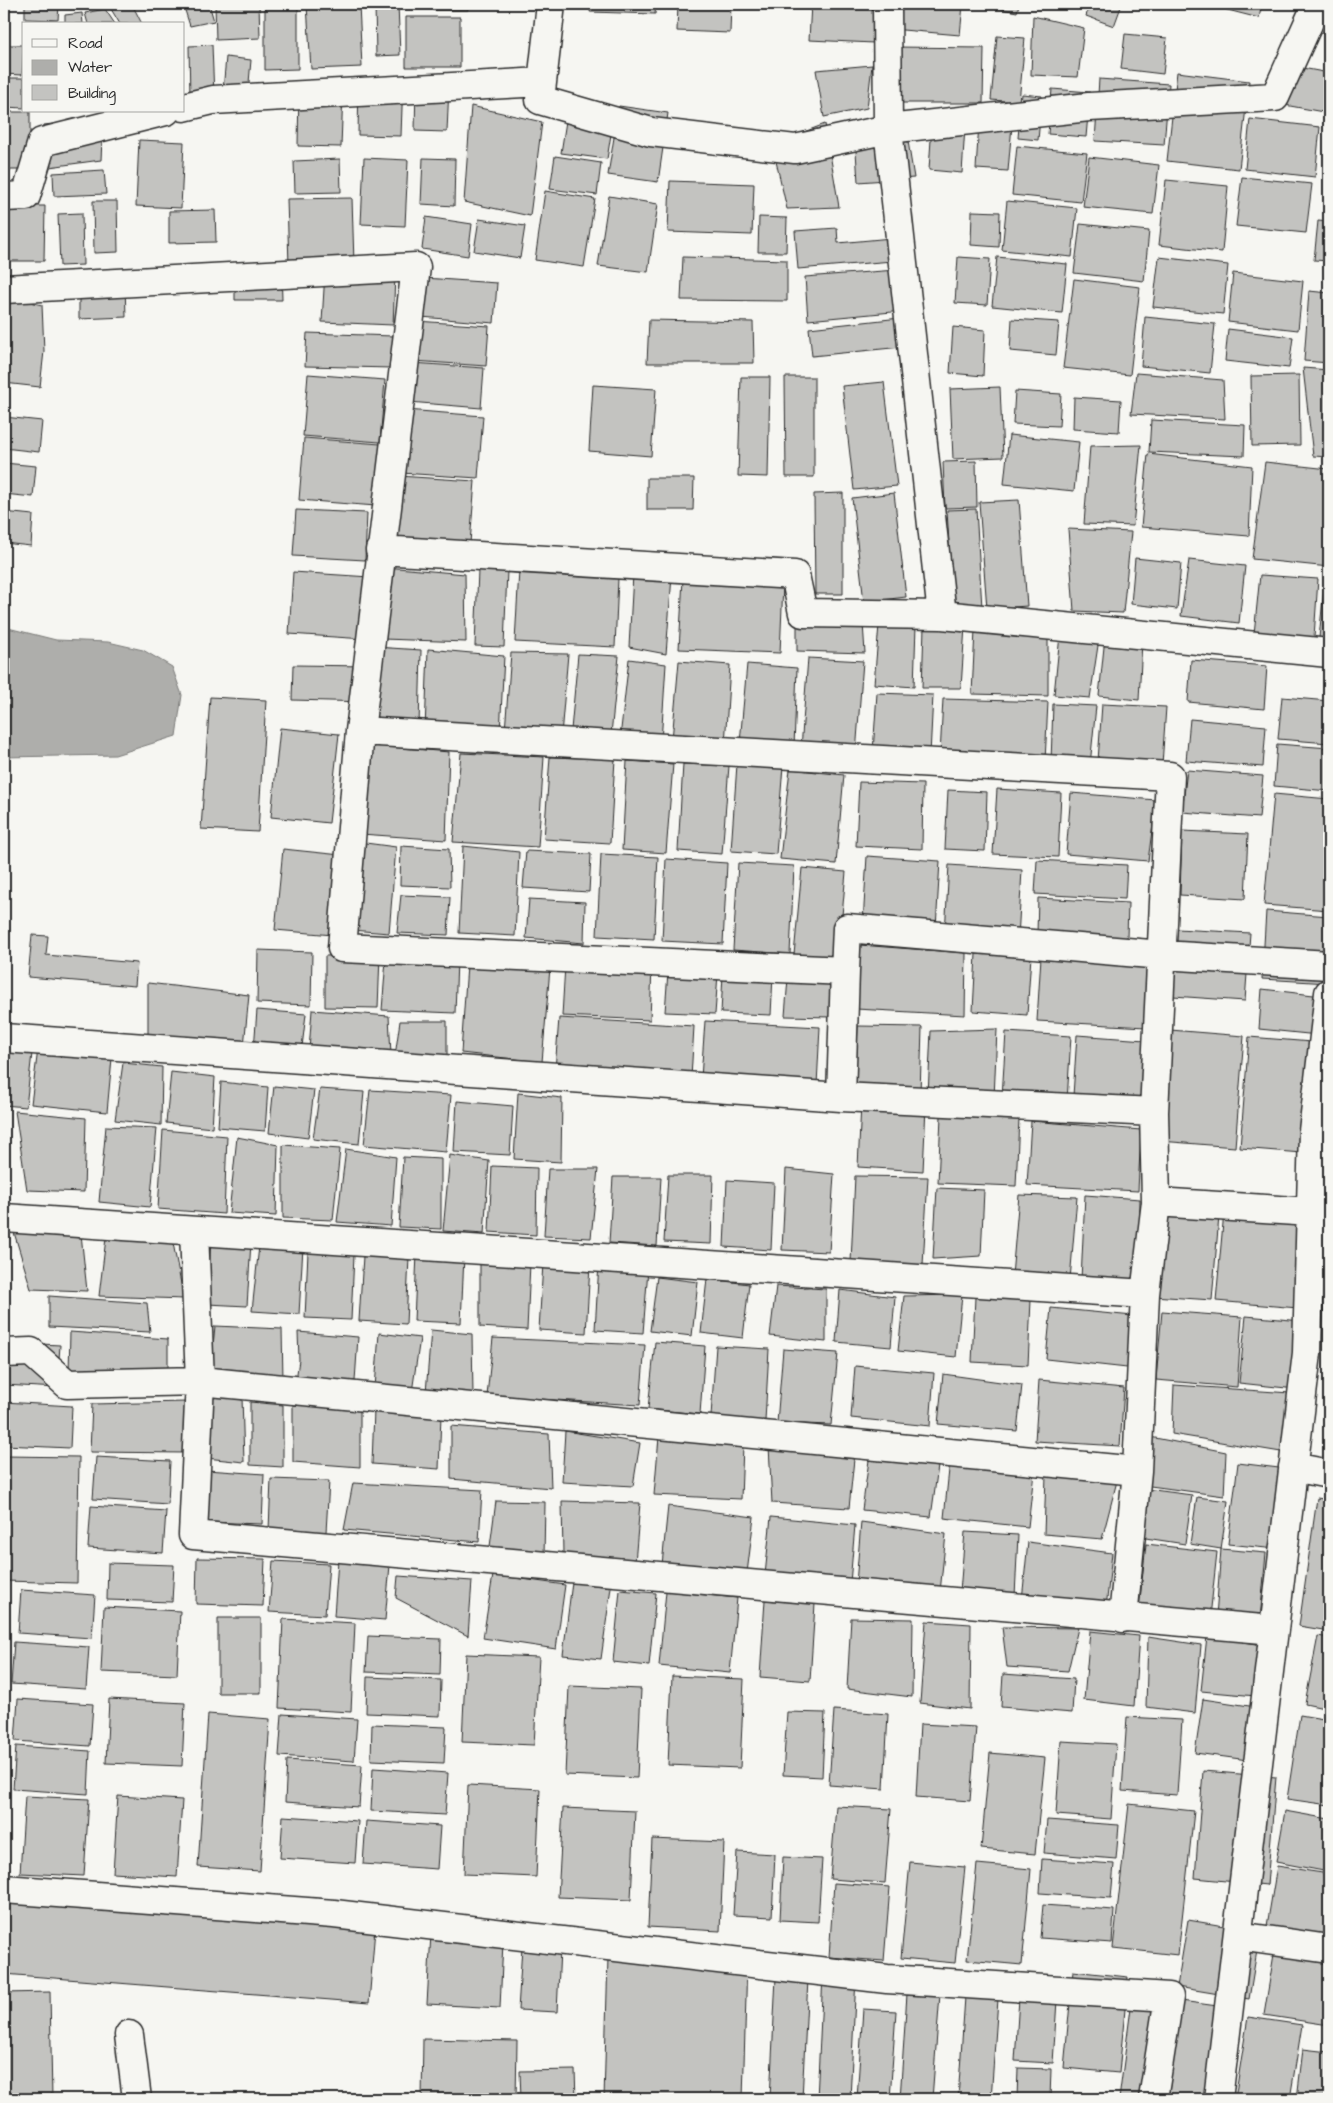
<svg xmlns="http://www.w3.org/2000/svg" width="1333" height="2103" font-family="'Architects Daughter',sans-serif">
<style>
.water{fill:#aeaeab;stroke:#7a7a78}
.building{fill:#c3c3c0;stroke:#2b2b2b}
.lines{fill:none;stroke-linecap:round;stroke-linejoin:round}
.street-casing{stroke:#2b2b2b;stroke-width:31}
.street{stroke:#f6f6f2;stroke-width:28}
</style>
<rect width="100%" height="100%" fill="#f6f6f2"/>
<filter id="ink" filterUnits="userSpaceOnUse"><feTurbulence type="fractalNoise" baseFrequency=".02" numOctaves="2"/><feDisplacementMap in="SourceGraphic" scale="10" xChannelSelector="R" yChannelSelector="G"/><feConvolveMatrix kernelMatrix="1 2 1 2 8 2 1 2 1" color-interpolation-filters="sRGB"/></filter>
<g filter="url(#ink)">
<path class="water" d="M4 627 56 640 108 642 143 650 172 667 182 695 176 736 115 755 4 757Z"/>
<path class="building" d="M25 4H59L58 20 25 19Z
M108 4H132L142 24H120Z
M183 4H209L214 21 190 26Z
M215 4H259L260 38 216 40Z
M265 4H298V69L265 70Z
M359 4 362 67 311 69 307 5Z
M375 4H398L400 55 376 56Z
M433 4H467L468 10H433Z
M591 4H656L655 14 590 12Z
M678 4H731L730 33 677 31Z
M811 4H876L874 43 809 40Z
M894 4 963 5 960 35 891 29Z
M976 4H1019L1017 12Z
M1090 4H1122L1114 26 1086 16Z
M1204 4H1262L1259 18Z
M105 9 115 24H88L85 13Z
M82 13 83 24H65V15Z
M1033 16 1084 28 1078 77 1031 75Z
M406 17H460V67H406Z
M1125 34 1167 38 1163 74 1121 69Z
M997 36 1025 38 1019 102 991 100Z
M4 45H24L22 75 4 74Z
M212 45 214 97 190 98 189 46Z
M895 47 984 48 983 103H895Z
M226 57 251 60 248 94 223 91Z
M872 65 867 108 824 117 816 70Z
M1286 65 1329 73V113L1279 104Z
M1177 72 1249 81 1239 169 1167 161Z
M4 78H24V108L4 107Z
M359 79H403L401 136 358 135Z
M1099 79 1169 84 1164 145 1095 141Z
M416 85 449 86 447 132 415 131Z
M299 89 343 91 341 147 298 146Z
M1052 89 1090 92 1086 137 1048 134Z
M1022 94 1042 96 1038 140 1018 138Z
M471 106 542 122 530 216 464 202Z
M619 106 668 113 658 182 608 175Z
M4 112H30V170H4Z
M103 118 101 160 42 168 44 125Z
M1250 119 1320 127 1315 177 1245 169Z
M566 121 612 128 607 159 561 153Z
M979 123 1012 125 1008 171 976 169Z
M825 124 839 207 787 209 772 144Z
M932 124 965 127 962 173 929 170Z
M906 129 914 178 858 182 855 136Z
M139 140 184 142 181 208 136 206Z
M1017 146 1087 153 1081 202 1012 195Z
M555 156 601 163 597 195 550 189Z
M1089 157 1159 165 1153 214 1083 207Z
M364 158 408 160 405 226 361 224Z
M423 158 455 159 454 206 421 204Z
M340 159 341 192 295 193 294 161Z
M1329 162V198H1325Z
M104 170 106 194 54 196 53 173Z
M1242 177 1312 184 1306 233 1236 226Z
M1166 180 1228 186 1222 252 1159 245Z
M670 181 754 184 752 235 668 232Z
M545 191 595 199 584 267 535 260Z
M609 196 658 204 648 272 598 266Z
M352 198 354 264 289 266 287 199Z
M93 201H117L118 252 94 253Z
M1007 201 1077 208 1072 257 1002 250Z
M4 206H45L44 261H4Z
M215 210 216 242 169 243V211Z
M972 211 1000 212 999 247 971 245Z
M82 213 83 265 60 266 58 214Z
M426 217 472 224 468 256 422 249Z
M759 217 787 218 786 252H758Z
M479 219 525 226 520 258 474 251Z
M1318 221 1329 222V261L1314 260Z
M1080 224 1149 231 1144 281 1074 273Z
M837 228 838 243 902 237 904 260 798 269 795 231Z
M683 257 787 260V301L681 300Z
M958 257 990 259 987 305 955 303Z
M997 257 1067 264 1062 313 992 306Z
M1159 257 1228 265 1223 314 1153 307Z
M281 267 282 300H235V268Z
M909 269 913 310 808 320 805 277Z
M325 272 395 275 393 325 322 322Z
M1233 273 1303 281 1298 330 1228 322Z
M424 278 497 283 494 323 421 317Z
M1074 279 1140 287 1130 375 1063 368Z
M125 285 126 317 79 319V286Z
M1309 291 1329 293V363L1304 361Z
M4 296 42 305 44 351 40 387 4 383Z
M909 317 912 346 812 356 809 328Z
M1145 317 1215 324 1210 373 1141 366Z
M1012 319 1059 322 1056 355 1010 351Z
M649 320 753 322 754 363H647Z
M416 321 489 326 486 366 414 361Z
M953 327 985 330 983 376 950 373Z
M1228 329 1293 337 1289 368 1225 361Z
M307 333 393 336 392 368 305 366Z
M412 363 484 368 481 408 409 402Z
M1303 368 1329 370V457L1313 456Z
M1136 373 1223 380 1225 419 1131 414Z
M308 374 385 380 380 442 303 436Z
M1299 375 1300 445 1252 446 1251 376Z
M741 377H770L768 477 738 476Z
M785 377H814V477H786Z
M884 382 897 486 854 490 842 386Z
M593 385 656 389 651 456 589 451Z
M1000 387 1003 457 953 459 950 389Z
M1015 391 1061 394 1059 426 1013 424Z
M1074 397 1121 400 1119 432 1073 429Z
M406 410 483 416 478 478 401 473Z
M4 417 42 421 39 452 4 448Z
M1151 420 1245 425 1244 456 1149 452Z
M1009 435 1079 442 1074 491 1004 484Z
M304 438 380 444 376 506 299 500Z
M1141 445 1133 526 1084 524 1090 446Z
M1148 454 1252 466 1249 536 1141 527Z
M976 461 977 507 945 508 943 462Z
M1265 462 1329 469V567L1252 559Z
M4 463 36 466 33 497 4 494Z
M398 476 475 481 470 543 394 538Z
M647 478H694L693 510H647Z
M843 493V594H815L814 494Z
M894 493 906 597 864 602 852 498Z
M1019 500 1027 606 987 609 979 502Z
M976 509 982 608 953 610 947 510Z
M296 510 367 513 365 560 293 556Z
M4 512 33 515 31 546 4 543Z
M1068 529 1131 532 1123 613 1074 611Z
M1135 558 1181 563 1177 609 1131 604Z
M1189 560 1245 566 1239 623 1181 616Z
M386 567 465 574 466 642 383 639Z
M478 570H507L504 647 475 646Z
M519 570 618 578 615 647 515 642Z
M293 572 370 577 365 639 289 634Z
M633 574 672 576 666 654 629 647Z
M1260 575 1318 579 1314 637 1254 634Z
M683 579 783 584 780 653 679 649Z
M1325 579 1329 580V639L1319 638Z
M797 620 863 623 865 653 797 651Z
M879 625H916L914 687 874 684Z
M965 626 961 688H922L924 627Z
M975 630 1048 635V696L972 694Z
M1060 635 1099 639 1090 698 1054 695Z
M1105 637 1142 641 1139 700 1099 696Z
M375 647 421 650 419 726 371 723Z
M428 649 504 656 500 733 425 730Z
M511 653 568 654 561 735 505 731Z
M578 654 619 656 611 734 571 730Z
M808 658 863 661 856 753 801 748Z
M629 659 666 664 661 742 620 738Z
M1191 660 1267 666 1264 709 1188 702Z
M679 661 730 665 725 745 672 740Z
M747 664 797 668 794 747 740 743Z
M293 665 368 666V702L292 700Z
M877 693 933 695 930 755 873 752Z
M210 697 266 700 258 832 201 829Z
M1282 697 1329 701V743L1278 739Z
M943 699 1048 702 1045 761 940 755Z
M1053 704 1096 706 1090 765 1051 762Z
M1102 704 1166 707 1162 765 1098 761Z
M1190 719 1266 726 1263 767 1186 761Z
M280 728 339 734 329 823 271 817Z
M1277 744 1329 748V791L1274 786Z
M366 745 449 752 446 840 361 834Z
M461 753 544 757 538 847 453 842Z
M550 757 615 759 610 843 544 839Z
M627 761 673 764 666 853 622 850Z
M683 764 729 766 722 854 678 851Z
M737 764 783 766 776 854 731 851Z
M790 769 844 775 836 864 780 859Z
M1187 770 1263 776 1259 818 1182 812Z
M859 782 923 784 922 849 856 846Z
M997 789 1061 793 1058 857 993 854Z
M948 790 987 792 985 851 945 849Z
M1071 793 1156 800 1148 861 1066 854Z
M1274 794 1329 799V910L1264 905Z
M1182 831 1248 834 1245 899 1180 895Z
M358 842 396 847 389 933 351 930Z
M401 846 449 849 450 887 400 885Z
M463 846 519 852 515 936 459 933Z
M283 849 341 855 333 935 275 930Z
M526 851 591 854 589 892 523 888Z
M601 854 658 857 654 939 597 936Z
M867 856 940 861 936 928 863 923Z
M666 859 727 863 723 944 662 941Z
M1037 860 1127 865 1125 899 1035 894Z
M738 863 794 866 790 954 733 950Z
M949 865 1022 870 1018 938 945 933Z
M802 868 846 872 838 959 794 955Z
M401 895 450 897 448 935 397 933Z
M1038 898 1128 903 1127 938 1037 933Z
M529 899 585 902 584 943 526 938Z
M1266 911 1329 916V983L1262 979Z
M1177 929 1250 933 1245 1001 1173 996Z
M32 935 48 936 46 955 137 963 135 986 28 977Z
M859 945 966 953 965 1015 856 1009Z
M258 950 312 952 311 1005 257 1003Z
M976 954 1031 956 1027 1015 973 1011Z
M380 955 378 1008 325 1007V956Z
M1041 957 1150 963 1146 1027 1037 1021Z
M386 960H457L455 1013 382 1010Z
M467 965 550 968 542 1062 461 1053Z
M565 965 652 966 650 1020 562 1016Z
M668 972 718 974 715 1014 665 1012Z
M723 974 773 975 771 1015 721 1013Z
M788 978 832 982 831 1017 785 1016Z
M148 983 249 995 244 1046 148 1038Z
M1262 989 1322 996 1318 1035 1259 1029Z
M257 1010 306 1014 301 1055 254 1049Z
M312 1010 389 1016 391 1055 309 1050Z
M559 1018 694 1026 691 1078 555 1070Z
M400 1021H447V1060L395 1056Z
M705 1021 820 1027 817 1085 701 1078Z
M858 1026 922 1027 920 1094 855 1090Z
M997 1029 994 1098 928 1095 931 1031Z
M1170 1030 1244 1036 1235 1147 1160 1141Z
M1006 1032 1071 1036 1067 1101 1002 1097Z
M1077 1035 1145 1040 1141 1101 1073 1096Z
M1249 1037 1324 1043 1314 1154 1240 1148Z
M38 1049 112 1058 107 1112 31 1104Z
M4 1050 32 1053 26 1107 4 1105Z
M123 1063 162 1067 161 1125 115 1120Z
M171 1072 215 1077 212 1128 166 1123Z
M221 1082 268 1087 265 1131 218 1127Z
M274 1086 314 1090 308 1138 269 1133Z
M320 1089 364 1092 359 1144 313 1139Z
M370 1090 451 1095 446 1152 364 1145Z
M518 1093 562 1098 561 1162 514 1159Z
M457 1101 513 1106 510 1155 454 1152Z
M861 1104 926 1106 923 1171 858 1167Z
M15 1111 86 1118 84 1192 27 1190Z
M941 1116 1019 1118 1016 1186 938 1183Z
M1031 1121 1141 1130 1138 1191 1027 1185Z
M106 1126 157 1128 150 1207 99 1202Z
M163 1130 227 1136 224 1214 158 1209Z
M237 1137 278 1145 276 1216 229 1213Z
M283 1145 340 1149 333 1220 283 1218Z
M346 1149 396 1157 391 1226 337 1222Z
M450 1155 489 1161 484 1234 443 1231Z
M403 1157 441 1159V1229L399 1227Z
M492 1166 537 1168 536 1235 489 1232Z
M548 1169H598L591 1238 544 1236Z
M786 1169 834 1174 829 1252 782 1250Z
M668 1175H713L711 1244 664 1242Z
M855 1176 928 1177 923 1265 851 1262Z
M613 1177H661L657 1246 609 1243Z
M727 1180 774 1183 771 1250 724 1247Z
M937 1188 984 1190 981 1256 933 1259Z
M1019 1195 1077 1197 1070 1280 1012 1276Z
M1085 1195 1140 1199 1139 1284 1081 1280Z
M1160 1212 1219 1216 1212 1300 1153 1296Z
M1224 1212 1305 1220 1298 1308 1216 1301Z
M13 1229 81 1234 87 1291 31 1289Z
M106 1238 173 1243 184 1299 99 1296Z
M211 1239 251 1242 247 1306 207 1304Z
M259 1246 303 1247 299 1314 252 1311Z
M308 1252 354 1255 351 1320 305 1318Z
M417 1254 464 1256 461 1323 414 1321Z
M363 1256 409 1257 406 1324 359 1321Z
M480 1259 530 1263 527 1330 480 1327Z
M543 1263 590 1266 586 1333 539 1330Z
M599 1263 648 1269 643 1333 595 1330Z
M657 1277 698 1282 692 1336 650 1331Z
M707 1279 749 1284 743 1338 701 1333Z
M776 1286 826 1289V1342L770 1336Z
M840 1290 895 1297 891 1347 836 1342Z
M962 1295 956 1357 898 1351 904 1296Z
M49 1296 147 1303 150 1332 49 1327Z
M975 1297 1031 1300 1028 1365 972 1362Z
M1051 1308 1133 1316 1127 1368 1046 1359Z
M1162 1311 1242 1317 1237 1387 1156 1380Z
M1246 1316 1302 1321 1296 1389 1239 1383Z
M215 1326 282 1329 283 1380 210 1375Z
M431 1330 472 1334 473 1396 426 1393Z
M70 1332 168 1339V1375L69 1372Z
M298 1332 358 1337 355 1381 296 1380 299 1360Z
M379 1333 420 1338 412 1392 375 1388Z
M493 1338 645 1345 640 1405 487 1396Z
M4 1342 60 1345 57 1388 4 1385Z
M655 1342 705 1346 700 1414 648 1409Z
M716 1346 769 1349 765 1421 711 1416Z
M783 1349 838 1353 831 1425 777 1423Z
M855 1366 934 1373 930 1426 851 1418Z
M943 1374 1022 1385 1017 1431 938 1424Z
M1039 1380 1124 1388 1120 1446 1035 1441Z
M1174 1385 1290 1393 1287 1453 1172 1434Z
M209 1397H242L244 1462 206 1458Z
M4 1402 72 1406 70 1448 4 1445Z
M187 1402 186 1453 90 1452 92 1404Z
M250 1402 283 1405V1467L250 1465Z
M293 1405 360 1407V1467L293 1462Z
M374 1410 441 1415 439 1469 372 1464Z
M451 1426 549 1434 551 1488 451 1479Z
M565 1431 640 1443 633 1486 562 1482Z
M1145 1436 1226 1452 1224 1496 1143 1485Z
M659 1437 743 1445 741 1499 654 1495Z
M769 1446 854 1459 849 1508 772 1503Z
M4 1456 79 1457 77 1583 4 1581Z
M96 1457 170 1461 168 1504 93 1499Z
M869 1460 938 1466 931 1517 862 1510Z
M950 1460 1034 1472 1028 1527 944 1518Z
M1238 1463 1287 1469 1276 1549 1228 1544Z
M207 1470 264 1474 262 1524 205 1522Z
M1046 1475 1117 1481 1102 1539 1044 1534Z
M271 1479 329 1481 326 1532 269 1530Z
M353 1483 482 1490 479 1542 344 1530Z
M1146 1489 1192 1495 1185 1544 1139 1537Z
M1197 1497 1228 1501 1221 1549 1190 1544Z
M1317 1498 1329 1500V1631L1299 1626Z
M496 1501 545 1502 544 1558 489 1554Z
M562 1501 640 1503 635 1563 563 1554Z
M91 1506 166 1511 163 1553 88 1548Z
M668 1506 754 1517 747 1573 662 1565Z
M771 1517 855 1525 850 1583 765 1575Z
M861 1522 946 1534 940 1592 856 1584Z
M965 1532 1018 1535 1015 1596 960 1592Z
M1028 1542 1112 1553 1106 1608 1022 1600Z
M1146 1544 1217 1552 1210 1617 1139 1609Z
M1221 1549 1266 1553 1260 1620 1216 1617Z
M197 1558 265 1559 263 1606 196 1604Z
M338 1560 390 1565 385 1620 334 1616Z
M273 1561 329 1564 325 1615 269 1612Z
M108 1563 174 1565 172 1602 107 1600Z
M493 1575 565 1585 556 1649 483 1638Z
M398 1576 472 1581 468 1636 396 1598Z
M572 1582 611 1587 601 1659 563 1655Z
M21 1590 95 1595 92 1638 18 1633Z
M620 1590 656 1593 649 1666 613 1662Z
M666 1591 737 1598 730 1673 659 1666Z
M765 1600 815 1604 810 1681 760 1677Z
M104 1607 180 1611 177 1675 101 1672Z
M218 1618H261V1693H218Z
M851 1618 913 1619 912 1697 847 1689Z
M283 1619 355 1623 351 1712 279 1708Z
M926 1621 971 1624 970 1709 920 1703Z
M1002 1627 1078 1628 1068 1671 1007 1667Z
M1090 1631 1139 1636 1134 1706 1084 1700Z
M368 1636 441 1639 440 1675 366 1672Z
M1207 1636 1263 1645 1256 1696 1201 1691Z
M1318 1636 1329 1638V1709L1305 1704Z
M1148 1637 1201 1645 1195 1713 1146 1707Z
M14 1642 89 1647 86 1689 11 1684Z
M466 1654 539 1657 534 1745 462 1742Z
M1003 1674 1074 1679 1072 1713 1001 1707Z
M672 1676 744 1679 740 1768 668 1765Z
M367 1677 441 1680 440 1716 366 1713Z
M569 1686 641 1689 637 1778 565 1775Z
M18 1699 93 1704 90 1746 15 1741Z
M109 1699 185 1703 182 1766 106 1763Z
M1203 1699 1256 1707 1248 1760 1195 1753Z
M834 1710 888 1714 884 1789 829 1785Z
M787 1712 825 1713 822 1777 783 1775Z
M208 1714 270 1719 260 1871 198 1867Z
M282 1714 357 1719 354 1761 279 1756Z
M1300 1715 1329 1720V1805L1287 1799Z
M1127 1717 1182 1720 1177 1795 1122 1791Z
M372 1724 446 1727 444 1763 371 1760Z
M920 1724 976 1727 970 1801 916 1797Z
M1061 1741 1116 1744 1111 1819 1056 1815Z
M16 1746 90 1751 88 1794 13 1789Z
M990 1753 1045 1758 1035 1854 981 1849Z
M287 1760 362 1765 359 1807 285 1802Z
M373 1768 448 1773 445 1815 371 1811Z
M1203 1771 1276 1777 1267 1885 1195 1878Z
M468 1785 540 1789 536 1877 464 1874Z
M25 1796 89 1799 84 1876 20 1873Z
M118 1796 182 1800 177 1877 113 1873Z
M1129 1804 1194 1811 1178 1955 1113 1948Z
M836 1806 891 1809 885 1883 830 1879Z
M563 1808 635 1811 631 1900 558 1897Z
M1285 1811 1329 1819V1872L1276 1862Z
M283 1816 358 1821 355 1863 280 1858Z
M1047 1820 1119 1825 1116 1859 1044 1853Z
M366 1821 440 1826 437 1869 363 1864Z
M652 1839 724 1842 720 1931 648 1927Z
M737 1852 775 1854 772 1917 733 1915Z
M783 1857 822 1859 818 1922 780 1920Z
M1042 1859 1114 1864 1111 1898 1040 1893Z
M910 1862 965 1867 955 1963 901 1958Z
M977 1864 1031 1869 1022 1965 967 1960Z
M1277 1866 1329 1874V1943L1266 1932Z
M834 1883 890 1887 884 1961 829 1957Z
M4 1886 376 1916 369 2003 4 1974Z
M1043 1905 1114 1910 1112 1943 1040 1938Z
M432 1916 504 1919 500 2008 427 2004Z
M1188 1920 1260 1932 1249 1999 1177 1987Z
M522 1947 560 1949 557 2012 518 2010Z
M1275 1948 1329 1956V2025L1264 2015Z
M608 1957 747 1961 743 2099H604Z
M777 1957 809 1959 802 2099H770Z
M1073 1971 1128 1977 1119 2073 1064 2068Z
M823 1975 856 1977 850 2099H817Z
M908 1979 941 1981 932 2099H900Z
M1134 1985 1167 1989 1152 2099H1119Z
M50 1992 52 2099H4V1993Z
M965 1997 998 1999 991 2099H958Z
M1019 1998 1057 2000 1053 2063 1015 2061Z
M1181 2001 1239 2009 1226 2099H1168Z
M863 2009 896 2011 890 2099H857Z
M1248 2017 1302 2025 1290 2099H1235Z
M423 2039 517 2041 516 2099H422Z
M1303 2049 1329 2052V2099H1297Z
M1018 2068 1051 2069 1050 2099H1017Z
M575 2070 576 2099H521L520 2071Z"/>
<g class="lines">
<g class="street-casing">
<path id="street" d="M551 4 540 100 651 132 795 149 888 129 942 615
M887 4 888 129 1089 107 1275 97 1317 4
M184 107 213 100 542 82
M4 197 26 196 42 142 166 111
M4 289 416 267 360 731
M380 550 795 575 803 613 942 615 1329 653
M845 971 847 928 1162 955 1329 965
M4 1038 841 1097 845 971 342 948 360 731 1170 776 1154 1112 1156 1202 1145 1294 1137 1471 200 1381 67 1384 31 1352 4 1353
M841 1097 1154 1112
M1156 1202 1311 1212 1328 1216
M4 1218 1145 1294
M194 1231 200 1381 193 1535 1274 1630
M1293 1467 1329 1474
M1123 1618 1137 1471
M4 1889 334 1914 887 1979 1169 1997 1153 2099
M1238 1936 1329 1949
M129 2035 137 2099
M1218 2099 1307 1353 1313 1131 1329 993"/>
</g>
<use href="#street" class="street"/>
</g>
</g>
<rect width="1333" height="2103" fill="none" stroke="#f6f6f2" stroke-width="20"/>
<rect x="10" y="10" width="1313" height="2083" fill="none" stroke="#2b2b2b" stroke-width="2" filter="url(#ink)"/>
<rect x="22" y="22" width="162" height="90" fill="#f6f6f2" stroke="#a5a5a2"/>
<rect x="32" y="39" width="25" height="8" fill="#f6f6f2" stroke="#a5a5a2"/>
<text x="68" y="48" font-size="15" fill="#2b2b2b">Road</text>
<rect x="32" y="60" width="25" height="15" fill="#aeaeab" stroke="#a5a5a2"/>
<text x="68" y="72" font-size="15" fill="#2b2b2b">Water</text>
<rect x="32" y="85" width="25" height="15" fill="#c3c3c0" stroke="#a5a5a2"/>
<text x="68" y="98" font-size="15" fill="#2b2b2b">Building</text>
</svg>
